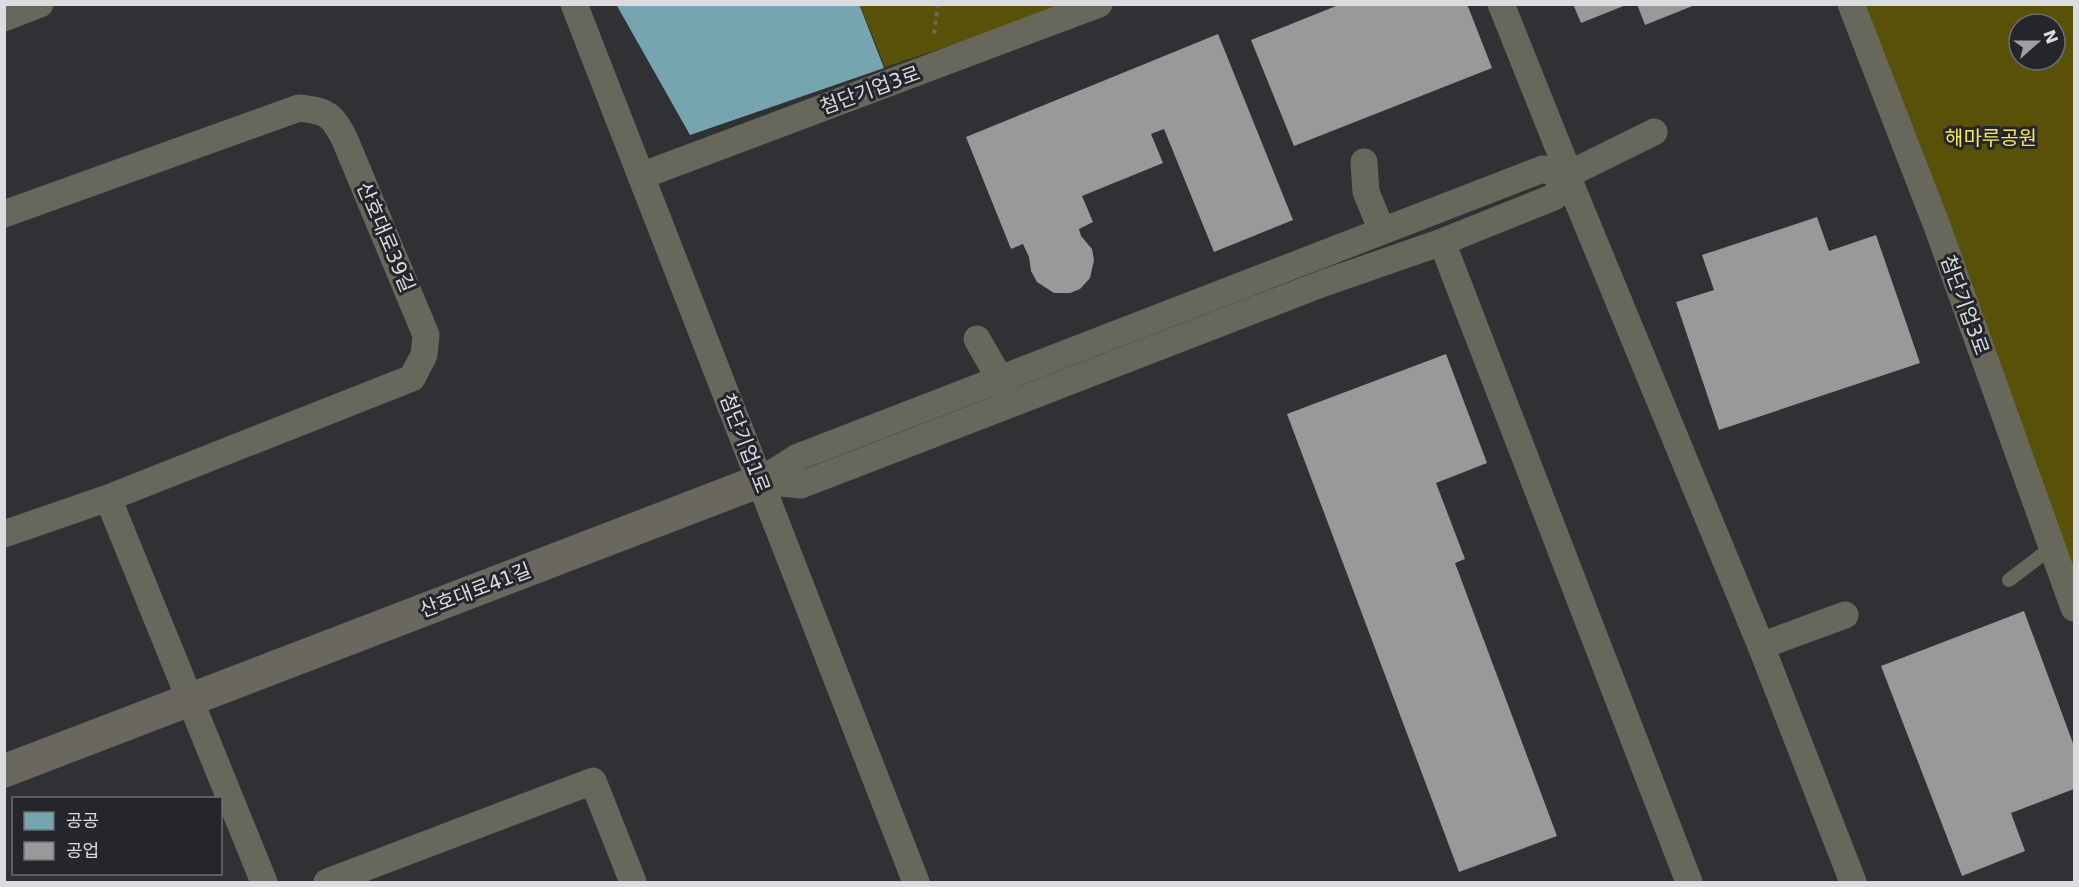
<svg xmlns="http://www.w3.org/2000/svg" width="2079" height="887" font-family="'DejaVu Sans','Noto Sans KR',sans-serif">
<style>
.green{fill:#585107;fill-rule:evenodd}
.public{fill:#76a5af}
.industry{fill:#999}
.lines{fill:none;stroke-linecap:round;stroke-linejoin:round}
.path{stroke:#686862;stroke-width:4;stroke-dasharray:4.5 4.5;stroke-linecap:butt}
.lane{stroke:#68675b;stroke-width:14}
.street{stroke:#68675b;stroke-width:27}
.secondary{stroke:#6a685e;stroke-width:33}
.labels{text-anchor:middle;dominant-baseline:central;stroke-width:6;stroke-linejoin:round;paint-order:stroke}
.street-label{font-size:20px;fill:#dbdce0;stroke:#25262c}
.park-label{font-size:20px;fill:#f5e85c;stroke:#25262c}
</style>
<rect width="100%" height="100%" fill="#303135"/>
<path class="green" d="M860 5H1072L885 67Z
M1849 5H2074V583ZM2019 24H2055V60H2019Z"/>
<path class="public" d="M616 4H859L884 68 690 135Z"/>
<path class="industry" d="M1341 4H1467L1492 68 1294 146 1251 40Z
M1573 4H1626V5L1581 23Z
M1637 4H1695V5L1645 25Z
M1218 34 1293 220 1214 252 1164 129 1151 134 1163 163 1082 196 1093 222 1079 229 1081 236 1092 249 1094 260 1090 278 1080 289 1070 293H1054L1037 282 1031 271 1029 257 1023 244 1011 249 966 137Z
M1817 217 1829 251 1876 235 1920 363 1719 430 1676 302 1714 290 1702 255Z
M1446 354 1487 463 1436 483 1465 559 1455 563 1557 836 1459 872 1287 414Z
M2024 611 2074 746V789L2011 813 2025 851 1962 876 1881 666Z"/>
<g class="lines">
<path class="path" d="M934 34 938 4"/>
<path class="lane" d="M2009 580 2051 548"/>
<path class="street" d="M574 4 916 882
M1501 4 1569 174 1568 178 1761 646 1853 882
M1851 4 1937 226 2074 608
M4 18 40 4
M1364 162 1366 192 1382 231
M1543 169 1568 178 1554 197 1442 242 1324 283 801 485 760 481 798 457Z
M1569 174 1654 132
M641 176 1099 4
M4 214 299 108C327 111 332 114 345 140L426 335 424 355 412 378 108 498 4 534
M1442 242 1689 882
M977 339 1000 379 1008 396
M108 498 264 882
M1761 646 1845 615
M327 882 593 781 633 882"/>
<path class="secondary" d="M4 771 760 481"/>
</g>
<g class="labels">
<g class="street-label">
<text transform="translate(870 90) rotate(-20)">첨단기업3로</text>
<text transform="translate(386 237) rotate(67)">산호대로39길</text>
<text transform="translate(1965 305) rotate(70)">첨단기업3로</text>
<text transform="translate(745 443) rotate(69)">첨단기업1로</text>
<text transform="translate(475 590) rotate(-21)">산호대로41길</text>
</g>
<g class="park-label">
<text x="1991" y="138">해마루공원</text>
</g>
</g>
<rect width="2079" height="887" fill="none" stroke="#dbdce0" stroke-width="12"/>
<rect x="12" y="797" width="210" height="78" fill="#25262c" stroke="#6e6f74" stroke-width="1.5"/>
<rect x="24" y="812" width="30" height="18" fill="#76a5af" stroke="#6e6f74" stroke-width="1.5"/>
<text x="66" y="827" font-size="18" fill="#dbdce0">공공</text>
<rect x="24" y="842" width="30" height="18" fill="#999999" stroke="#6e6f74" stroke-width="1.5"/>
<text x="66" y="857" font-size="18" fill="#dbdce0">공업</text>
<g transform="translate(2037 42) rotate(69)"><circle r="28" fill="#25262c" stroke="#6e6f74" stroke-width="1.5"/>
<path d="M0-4.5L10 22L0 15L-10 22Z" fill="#9fa0a4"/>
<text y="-9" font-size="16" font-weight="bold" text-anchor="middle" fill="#dbdce0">N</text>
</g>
</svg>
